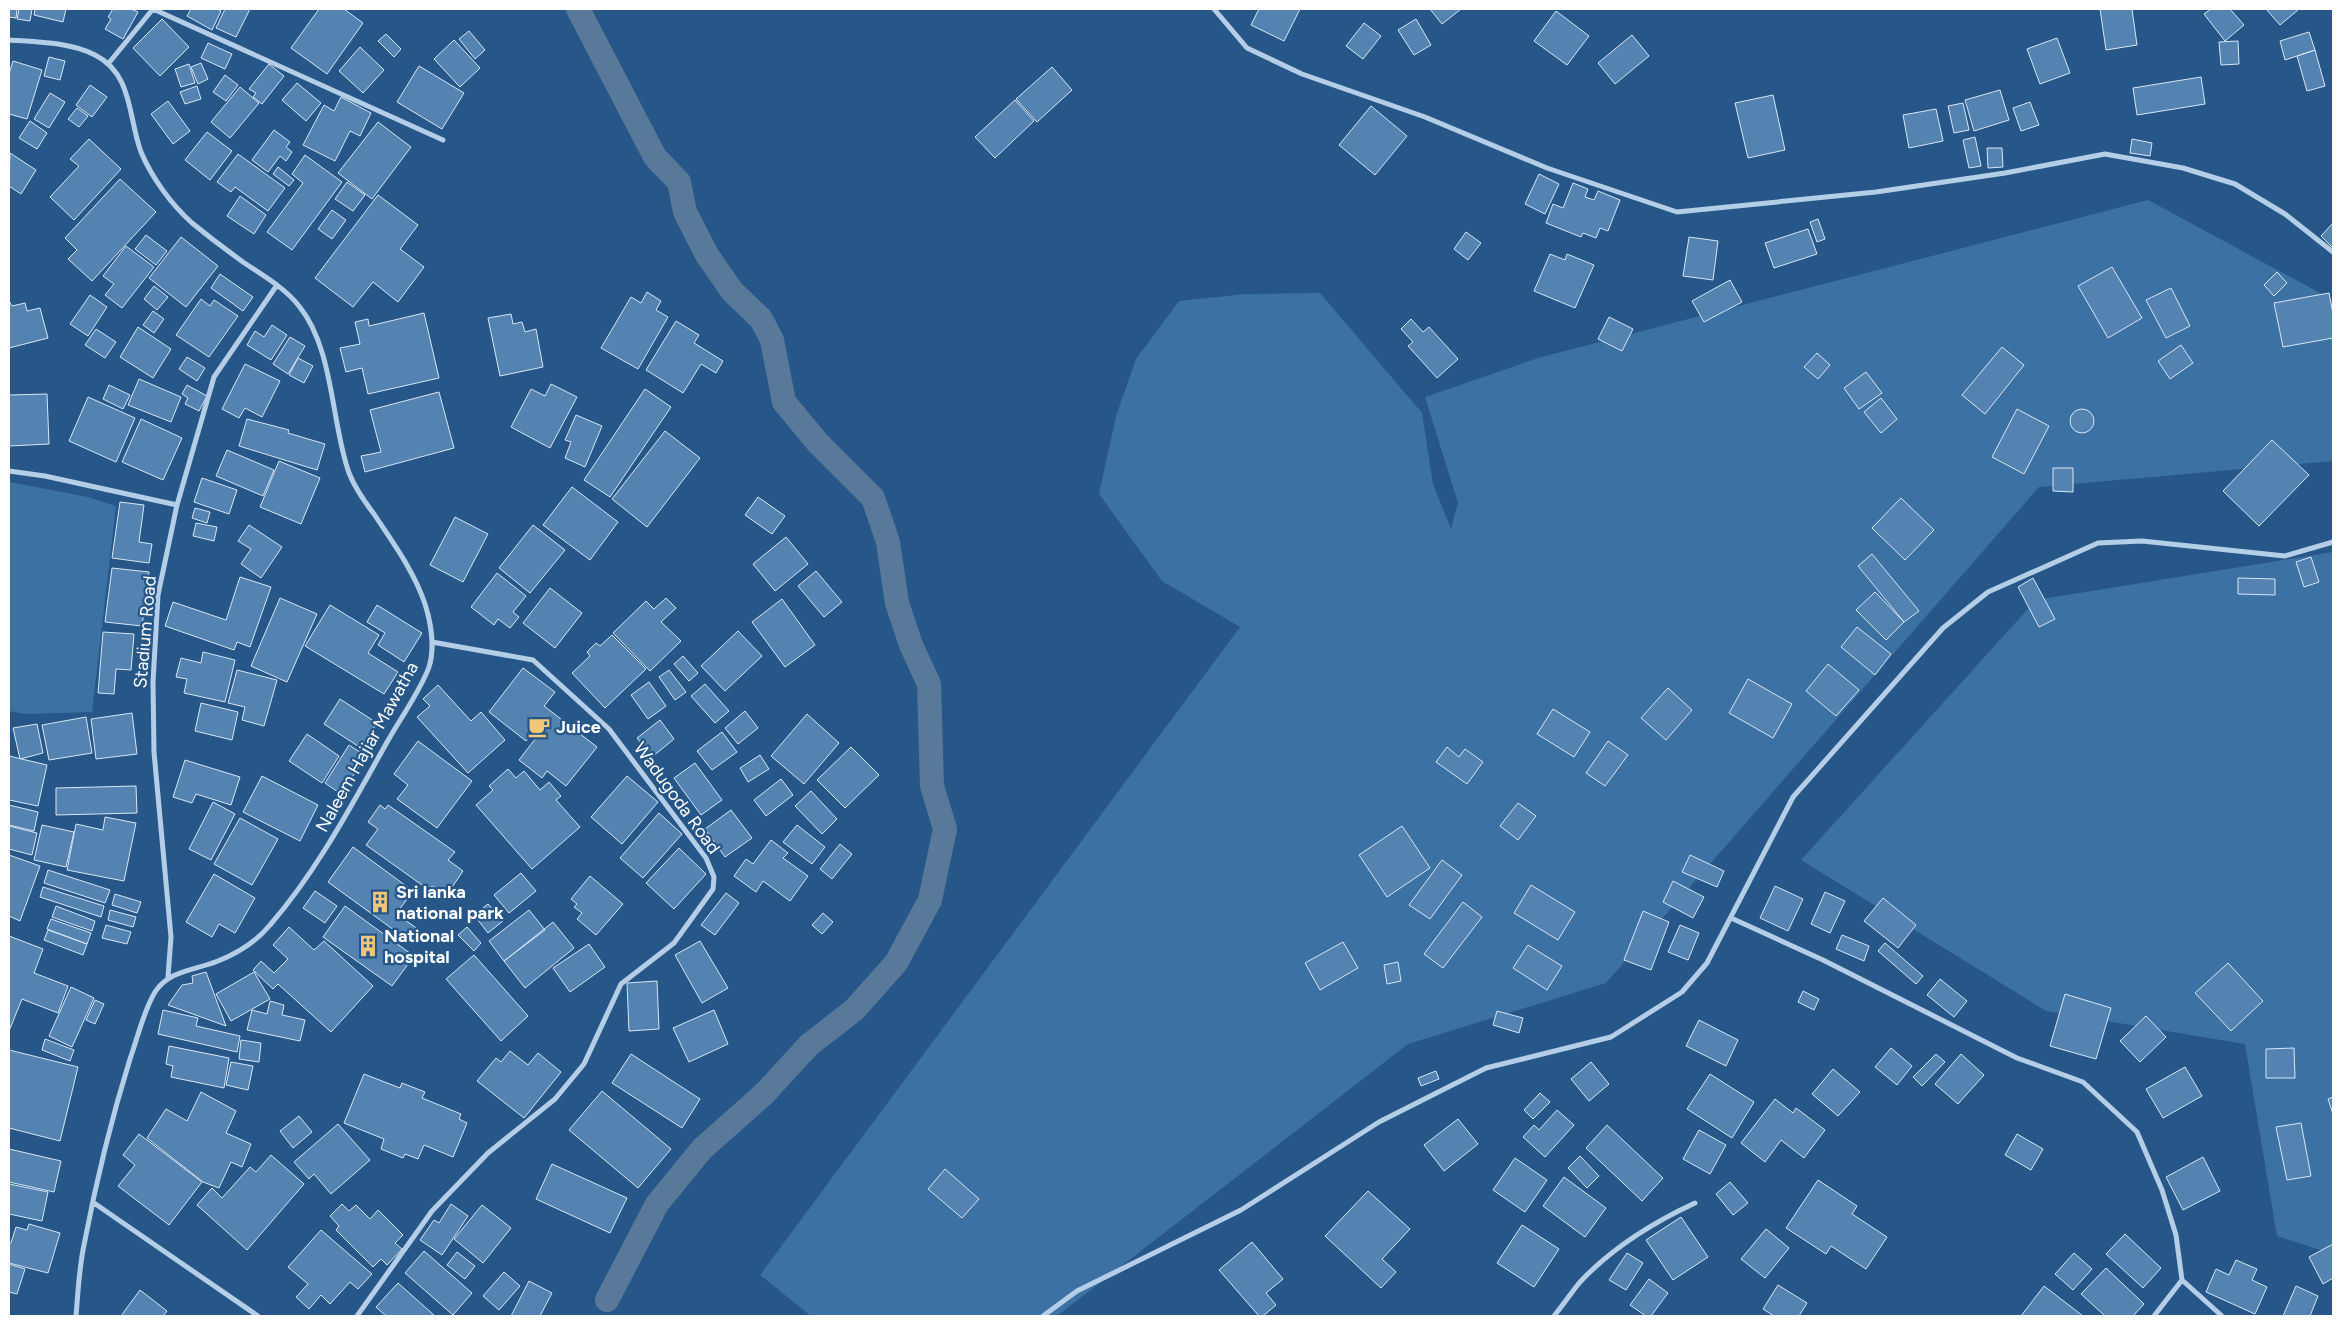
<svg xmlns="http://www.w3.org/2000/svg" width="2342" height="1325" font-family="Figtree,sans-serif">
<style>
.green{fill:#3c71a4}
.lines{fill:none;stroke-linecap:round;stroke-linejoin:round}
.canal{stroke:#59799b;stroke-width:24}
.building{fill:#5482b1;stroke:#d7e7f7}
.minor{stroke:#b4cee8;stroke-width:5}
.labels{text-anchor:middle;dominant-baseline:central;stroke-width:4.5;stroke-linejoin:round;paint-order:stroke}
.street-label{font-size:18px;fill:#fff;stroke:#275788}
.poi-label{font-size:18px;font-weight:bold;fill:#fff;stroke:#275788;text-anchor:start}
</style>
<rect width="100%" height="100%" fill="#275788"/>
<path class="green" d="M2148 200 2333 300V461L2039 487 1606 983 1408 1044 1057 1316H811L760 1275 1240 627 1162 581 1099 494 1116 416 1136 359 1179 301 1246 294 1320 293 1422 413 1433 484 1451 529 1458 503 1425 397 1538 358Z
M9 482 88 497 116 506 92 712 25 714 9 711Z
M2333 552V1254L2277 1236 2245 1044 2046 1011 1801 860 2036 600Z"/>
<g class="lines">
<path class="canal" d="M578 9 655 157 679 182 685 212 707 255 732 291 761 319 772 340 784 402 818 443 873 498 888 542 897 603 911 645 929 684 932 786 945 829 930 900 896 963 854 1010 809 1045 764 1094 702 1149 657 1204 607 1300"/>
</g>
<path class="building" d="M9 9H17L16 18 9 17Z
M19 9H32L30 21 17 19Z
M35 9H66L63 22 34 15Z
M113 9H131L138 12 123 39 105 29 111 19 108 17Z
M191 9H217L221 11 212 30 187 16Z
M225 9H250L236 37 216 28Z
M319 9H344L363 23 327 74 291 48Z
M1259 9H1300L1284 41 1251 25Z
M1430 9H1461L1442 24Z
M2100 9H2132L2137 45 2106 50Z
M2211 9H2230L2244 25 2225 41 2204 14Z
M2266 9H2297L2298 10 2280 25Z
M1556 11 1589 36 1567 65 1534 41Z
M162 19 189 47 160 76 133 48Z
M1416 19 1431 45 1414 55 1398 30Z
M1364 23 1381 36 1363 59 1346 46Z
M469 31 485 50 475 59 459 39Z
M2309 32 2315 50 2285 60 2280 41Z
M386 34 401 49 394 57 378 41Z
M1632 35 1649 56 1615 84 1598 63Z
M2057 38 2070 73 2040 84 2027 49Z
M454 40 480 68 460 87 434 59Z
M2238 41 2239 64 2221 65 2219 42Z
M208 43 232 54 225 69 201 58Z
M360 47 384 70 363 93 339 71Z
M2315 50 2325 86 2307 91 2297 56Z
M49 57 65 61 60 80 44 76Z
M13 61 42 70 27 119 9 114V74Z
M201 63 208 79 198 84 191 67Z
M189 64 195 83 181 87 175 69Z
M269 64 284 76 262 104 253 97 256 93 249 89Z
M419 66 464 93 442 129 397 102Z
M1052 67 1072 90 1037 122 1016 99Z
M225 75 238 85 226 101 213 92Z
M2201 77 2205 104 2137 115 2133 88Z
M297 83 321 103 306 121 282 100Z
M90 85 107 97 92 117 76 105Z
M197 86 201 99 185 104 180 92Z
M240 87 259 103 230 138 211 122Z
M2000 90 2009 120 1974 131 1965 100Z
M50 93 65 102 49 128 34 119Z
M1773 95 1785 150 1748 158 1735 103Z
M341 97 371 113 360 136 350 131 335 161 303 145 324 105 334 111Z
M1015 100 1034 121 995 158 975 137Z
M168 101 190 131 173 144 151 114Z
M2030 102 2039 125 2021 131 2013 108Z
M1963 103 1969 130 1954 133 1948 106Z
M1371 106 1407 136 1375 175 1339 145Z
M77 108 88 116 79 127 68 119Z
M1936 109 1943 141 1909 148 1903 115Z
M30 121 47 133 37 149 19 138Z
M378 122 411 147 372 199 338 173Z
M274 130 290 142 286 147 292 152 286 161 280 156 268 172 252 160Z
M207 132 232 151 210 180 185 160Z
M1975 137 1981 166 1969 168 1963 140Z
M89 139 121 169 74 220 50 197 79 166 70 159Z
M2132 139 2152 143 2150 156 2130 153Z
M1987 148H2002L2003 167 1988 168Z
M10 153 36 170 21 194 9 186Z
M238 154 285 188 268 211 235 187 231 192 217 182Z
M305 155 342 182 292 250 267 232 303 183 292 174Z
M278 167 294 180 289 186 273 174Z
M1539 174 1559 184 1545 214 1525 204Z
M120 179 156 212 92 281 68 259 77 250 65 238Z
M347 182 365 195 353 211 335 199Z
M1573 183 1588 189 1585 197 1594 200 1598 191 1620 200 1608 231 1600 228 1596 238 1583 233 1581 237 1546 223 1553 204 1563 208Z
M378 195 418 225 400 249 424 267 398 302 373 282 353 307 315 278Z
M240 196 266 215 254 234 227 216Z
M332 210 346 220 332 239 318 229Z
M1818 219 1825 239 1817 242 1810 222Z
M2333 223V248L2321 236Z
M1808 229 1817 254 1774 268 1765 243Z
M1466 232 1481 243 1468 260 1454 249Z
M146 235 167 251 156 265 135 249Z
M181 237 218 266 186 307 149 278Z
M1689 237 1718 241 1713 280 1683 276Z
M126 246 154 267 122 308 105 295 114 284 103 276Z
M1550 254 1565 260 1567 254 1594 265 1575 308 1534 291Z
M2112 267 2142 318 2108 338 2078 286Z
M2277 272 2287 283 2274 296 2264 285Z
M220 274 253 297 243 311 211 288Z
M1730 280 1742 302 1704 322 1692 301Z
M154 286 168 297 157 310 144 299Z
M2171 288 2190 326 2166 338 2146 300Z
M647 292 661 301 656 310 668 317 638 369 601 348 631 297 641 303Z
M2329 293 2333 314V338L2283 347 2274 303Z
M90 295 107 307 88 336 70 324Z
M201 299 210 306 214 300 238 316 209 357 176 335Z
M9 301 12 306 25 303 27 311 40 308 48 338 9 348Z
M153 311 164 319 154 333 143 325Z
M424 313 439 378 368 394 362 368 346 372 340 348 360 344 355 322 368 319 369 326Z
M511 314 513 324 522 322 525 332 536 329 543 367 500 376 488 318Z
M1609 317 1633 329 1622 351 1598 339Z
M1411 319 1423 332 1429 327 1458 359 1437 378 1408 346 1413 342 1401 329Z
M676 321 699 335 694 343 723 361 716 373 701 364 683 393 646 370Z
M272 325 287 335 271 360 247 345 255 331 264 337Z
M138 327 171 349 153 378 120 357Z
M96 329 116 342 105 358 85 345Z
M290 337 305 346 288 374 273 364Z
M2181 345 2193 363 2170 379 2158 361Z
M2002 347 2024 365 1985 414 1962 395Z
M1817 353 1830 365 1818 379 1804 367Z
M187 357 205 368 197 381 179 369Z
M298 358 313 366 304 383 289 375Z
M245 364 280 381 262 417 245 408 239 418 222 409Z
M1866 372 1882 393 1859 409 1844 388Z
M139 379 181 397 171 422 128 405Z
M551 384 577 397 550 448 511 427 531 389 545 396Z
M109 385 130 395 123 409 103 399Z
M187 385 207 396 199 411 185 404 188 398 182 394Z
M645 389 671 407 610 497 584 480Z
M439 392 454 448 365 472 361 456 381 452 370 410Z
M47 394 49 444 9 446V395Z
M88 397 135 418 116 462 69 441Z
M1881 398 1897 419 1881 433 1864 412Z
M2070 421a12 12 0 1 1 24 0a12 12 0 1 1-24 0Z
M2017 409 2049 426 2024 474 1992 457Z
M576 415 602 426 585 467 565 458 571 442 565 440Z
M141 419 182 438 163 480 122 462Z
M247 419 289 430 288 433 325 444 317 470 239 446Z
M665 431 700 458 647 527 612 499Z
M2272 440 2309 475 2259 526 2223 491Z
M227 450 274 470 263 496 216 476Z
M279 461 320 478 301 524 260 507Z
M2053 468H2073V492L2053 491Z
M202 478 237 490 229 514 194 502Z
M572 487 618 522 590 560 543 525Z
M758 497 785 516 772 534 745 515Z
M1901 498 1934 530 1905 560 1872 528Z
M120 502 144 505 139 542 152 544 149 563 112 558Z
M195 508 210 512 207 523 192 518Z
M455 517 488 534 463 582 430 565Z
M196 523 217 527 214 541 193 536Z
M249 525 282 547 261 578 241 564 251 549 238 541Z
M533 525 565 550 530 593 499 568Z
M786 537 808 564 775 591 753 564Z
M1872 554 1919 611 1904 622 1858 566Z
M2311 557 2319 582 2304 587 2296 562Z
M112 568 149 572 142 626 105 622Z
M816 571 842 602 824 617 798 586Z
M497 573 526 596 513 612 519 617 510 628 498 619 494 625 471 607Z
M240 577 271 587 250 647 237 642 234 650 165 626 173 602 226 620Z
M2033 578 2055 619 2039 627 2018 587Z
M2238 578 2275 579V595L2238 594Z
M550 588 582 613 555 648 523 623Z
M1875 592 1904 622 1886 640 1856 610Z
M280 598 317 614 287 682 251 666Z
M666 598 676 608 661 622 681 641 650 671 613 633 646 601 654 609Z
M782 599 815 645 785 667 752 622Z
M330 605 379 635 368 653 398 672 384 694 305 646Z
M377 605 422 633 404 662 378 645 385 633 367 622Z
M1857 627 1891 654 1875 675 1841 647Z
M738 631 762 656 725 691 701 666Z
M103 632 134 634 131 670 116 669 114 694 98 693Z
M612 635 646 669 605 708 572 673 590 656 587 652 596 643 600 646Z
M203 652 235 660 225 702 184 693 187 679 176 677 181 658 201 663Z
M683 656 698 673 689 681 674 664Z
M1828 664 1859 690 1836 716 1806 691Z
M523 668 555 692 544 706 597 747 566 786 547 771 542 778 519 760 539 734 534 730 526 741 489 712Z
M237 670 277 680 264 726 242 720 245 707 228 703Z
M669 670 686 692 675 700 659 677Z
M1748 679 1792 704 1773 738 1729 713Z
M649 682 666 706 648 719 631 695Z
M705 684 729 711 715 723 691 696Z
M438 685 471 721 481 712 505 740 468 773 417 717 430 706 423 699Z
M1668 688 1692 710 1666 740 1641 718Z
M340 699 377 723 361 748 324 724Z
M201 703 238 712 232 740 195 731Z
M1553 709 1590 732 1574 757 1537 734Z
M745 711 758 728 738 744 725 728Z
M132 713 137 754 96 759 91 719Z
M807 714 839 743 804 784 771 756Z
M86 717 92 753 49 760 42 725Z
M660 720 674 739 652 757 637 738Z
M37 724 43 753 20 759 13 728Z
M722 732 737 752 712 770 697 751Z
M307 734 339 756 322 783 289 761Z
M418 741 472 781 437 828 397 799 408 785 394 774Z
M1608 741 1628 755 1605 786 1586 773Z
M349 745 366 756 341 794 325 783Z
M851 747 879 775 845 808 817 780Z
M1447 747 1459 757 1465 749 1483 762 1467 784 1436 762Z
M760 755 769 769 748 782 740 768Z
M9 756 47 765 38 806 9 800Z
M185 760 240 777 231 805 196 794 192 803 173 797Z
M695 763 722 800 701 815 674 778Z
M508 769 516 778 524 771 540 790 549 782 561 796 556 800 580 827 532 869 476 805 493 790 489 786Z
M262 776 318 805 300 841 243 812Z
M627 776 658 802 622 844 591 817Z
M781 779 793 795 766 816 754 800Z
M136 786 137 813 56 815V788Z
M811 791 837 819 822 834 795 806Z
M213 802 235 814 211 860 189 849Z
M1518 803 1536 816 1518 840 1500 826Z
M9 805 38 812 34 831 9 825Z
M380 805 385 809 388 805 455 852 448 860 463 871 446 896 432 886 429 890 366 845 378 829 368 822Z
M731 810 752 838 725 857 705 829Z
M659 813 682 834 643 878 620 858Z
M105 817 136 823 124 881 67 870 76 824 103 830Z
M240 818 278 839 252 885 214 864Z
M42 825 74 832 66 867 34 860Z
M797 825 825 847 812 864 783 842Z
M9 826 37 833 32 855 9 849Z
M1402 826 1430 868 1387 897 1359 855Z
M771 840 788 853 783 858 808 876 790 901 763 881 756 892 734 876 746 859 753 864Z
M840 844 852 854 832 879 820 869Z
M353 847 413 891 396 914 418 929 409 941 328 882Z
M679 848 706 874 674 909 646 883Z
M9 855 40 866 20 921 9 916Z
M1690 855 1724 871 1717 887 1682 872Z
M1442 860 1462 875 1430 919 1409 905Z
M48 870 110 890 105 903 44 883Z
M521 873 536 891 509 913 494 895Z
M214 874 255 898 235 933 219 924 212 937 186 922Z
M590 876 623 904 596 935 577 919 582 913 574 907 577 904 571 899Z
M1673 881 1704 897 1693 918 1663 902Z
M1531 885 1575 912 1558 940 1514 913Z
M1775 886 1803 899 1788 931 1760 918Z
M43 887 104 906 101 917 40 897Z
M315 891 337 906 325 923 303 908Z
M1825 892 1845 901 1830 933 1811 924Z
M726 893 739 903 715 935 701 925Z
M115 894 141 902 137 913 112 905Z
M1883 898 1916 925 1898 948 1864 921Z
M1463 902 1482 917 1443 968 1424 954Z
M488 904 503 921 488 933 474 915Z
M56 906 95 921 92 931 52 917Z
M345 906 414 956 392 986 323 937Z
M110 910 136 917 133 927 108 920Z
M529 910 545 930 504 961 489 941Z
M1643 911 1669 922 1651 970 1624 960Z
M823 913 833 922 822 934 812 925Z
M51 919 91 933 87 944 47 929Z
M553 922 574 948 525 988 504 961Z
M106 925 131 932 127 944 102 938Z
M1680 925 1699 933 1688 960 1668 952Z
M289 927 314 950 324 941 373 986 331 1032 278 984 273 989 253 970 261 961 274 973 288 959 273 945Z
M467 927 481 943 474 951 458 935Z
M48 930 87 944 83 955 44 940Z
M1842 935 1869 946 1864 961 1836 949Z
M9 936 43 949 34 973 68 986 58 1013 22 999 9 1031Z
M700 941 728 988 702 1003 675 955Z
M1343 942 1358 968 1320 990 1305 963Z
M1885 943 1923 976 1916 984 1878 951Z
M589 944 605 967 570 992 553 968Z
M1528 945 1562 966 1547 990 1513 968Z
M474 955 528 1016 501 1041 446 979Z
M1398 962 1401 981 1387 984 1384 965Z
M2228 963 2263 1001 2231 1031 2195 993Z
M206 972 226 1026 168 1005 182 985 193 983 192 976Z
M254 972 270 999 231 1021 216 994Z
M1940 979 1967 1001 1954 1017 1927 995Z
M657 981 659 1029 629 1031 627 983Z
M71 987 94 998 72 1047 49 1036Z
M1803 991 1819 999 1814 1010 1798 1002Z
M2065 994 2111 1008 2096 1059 2050 1046Z
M95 1000 104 1004 95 1024 86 1020Z
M270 1001 284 1005 282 1015 305 1020 300 1041 247 1030 252 1010 267 1014Z
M163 1010 198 1018 196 1026 240 1036 237 1052 158 1034Z
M714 1010 728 1044 689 1062 673 1028Z
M1497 1011 1523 1018 1519 1033 1493 1025Z
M2146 1016 2166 1037 2140 1062 2120 1041Z
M1699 1020 1738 1040 1726 1066 1686 1046Z
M45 1039 74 1050 70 1061 42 1050Z
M241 1040 261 1043 259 1062 239 1059Z
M169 1046 229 1058 224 1088 171 1077 173 1066 166 1064Z
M1891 1048 1912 1066 1897 1085 1875 1067Z
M2294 1048 2295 1078H2266V1049Z
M9 1050 78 1067 60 1141 9 1128Z
M510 1051 528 1065 538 1053 561 1072 524 1118 477 1081 496 1058 501 1062Z
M631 1054 700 1099 682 1128 612 1083Z
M1936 1054 1945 1062 1922 1086 1913 1077Z
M1961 1054 1984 1075 1958 1104 1935 1084Z
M231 1062 253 1066 248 1090 226 1085Z
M1591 1062 1609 1084 1589 1101 1571 1079Z
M2185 1067 2202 1096 2163 1118 2146 1089Z
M1833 1069 1860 1092 1838 1116 1812 1094Z
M1436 1071 1439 1079 1421 1086 1418 1078Z
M364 1074 400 1088 402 1083 425 1092 422 1098 461 1114 459 1119 467 1123 453 1157 424 1145 418 1159 405 1154 403 1158 381 1149 384 1139 344 1123Z
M1710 1074 1754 1102 1732 1138 1687 1109Z
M602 1091 671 1149 638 1188 569 1130Z
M201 1092 236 1111 226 1133 251 1144 242 1167 231 1162 219 1188 203 1182 147 1138 166 1109 187 1121Z
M1540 1093 1550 1102 1533 1119 1524 1110Z
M2333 1097V1114L2328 1099Z
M1775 1099 1793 1113 1796 1108 1825 1130 1804 1158 1781 1140 1765 1162 1741 1143Z
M1557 1110 1574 1125 1545 1157 1523 1137 1534 1125 1539 1130Z
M299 1116 312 1132 293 1148 280 1131Z
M1458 1119 1478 1144 1444 1171 1424 1145Z
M2301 1123 2311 1176 2287 1180 2276 1127Z
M338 1124 370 1160 331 1194 314 1174 309 1179 294 1162Z
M1607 1125 1663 1178 1642 1201 1586 1148Z
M1699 1130 1726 1145 1710 1174 1683 1159Z
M139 1134 202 1182 169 1225 118 1186 135 1165 123 1155Z
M2017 1134 2043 1149 2031 1170 2005 1155Z
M9 1149 61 1161 54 1192 9 1182Z
M271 1155 304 1184 247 1250 197 1205 212 1188 222 1198 250 1167 256 1172Z
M1580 1156 1599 1176 1587 1188 1568 1168Z
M2203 1157 2220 1191 2183 1210 2166 1177Z
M1515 1158 1547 1180 1525 1212 1493 1190Z
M552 1164 627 1198 610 1233 536 1199Z
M945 1169 979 1199 962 1218 928 1189Z
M1564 1177 1606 1208 1585 1237 1543 1206Z
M1818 1180 1857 1206 1852 1214 1887 1237 1866 1269 1831 1246 1826 1254 1786 1228Z
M1730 1182 1748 1203 1733 1215 1716 1194Z
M9 1184 48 1192 42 1221 9 1214Z
M1368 1191 1410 1229 1382 1259 1396 1272 1381 1288 1325 1236Z
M342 1204 349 1211 356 1205 370 1219 378 1210 403 1235 395 1243 402 1249 387 1265 381 1259 373 1267 336 1230 339 1226 330 1216Z
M451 1204 468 1216 442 1255 420 1240 434 1220 439 1223Z
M482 1205 511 1228 483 1263 454 1239Z
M1681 1217 1708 1257 1673 1280 1646 1240Z
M29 1224 60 1233 48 1273 9 1263V1243H11L16 1227 27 1230Z
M1522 1225 1559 1249 1534 1287 1497 1263Z
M1766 1229 1789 1248 1765 1278 1741 1259Z
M321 1230 372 1274 358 1289 350 1282 330 1304 321 1295 309 1309 296 1297 308 1284 288 1267Z
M2125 1234 2161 1268 2143 1288 2106 1254Z
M1252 1242 1283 1279 1266 1293 1276 1305 1263 1316H1259L1219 1270Z
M2333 1244V1278L2323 1284 2309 1257Z
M424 1251 472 1293 453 1315 405 1273Z
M457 1252 475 1266 465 1279 447 1265Z
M1627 1253 1643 1263 1626 1290 1609 1280Z
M2074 1253 2092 1269 2073 1290 2055 1274Z
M2236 1260 2257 1269 2252 1280 2267 1287 2255 1314 2206 1292 2216 1269 2229 1275Z
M9 1264 25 1269 17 1294 9 1292Z
M2106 1268 2144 1304 2133 1316H2105L2081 1294Z
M504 1272 520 1286 499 1310 483 1296Z
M1649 1279 1668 1293 1651 1316H1646L1630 1305Z
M529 1281 552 1293 540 1316H511Z
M398 1283 435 1316H386L376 1307Z
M1778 1285 1807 1303 1799 1316H1774L1763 1309Z
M2044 1286 2083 1316H2021Z
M2296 1286 2318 1296 2310 1316H2283Z
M140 1290 167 1311 163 1316H121Z"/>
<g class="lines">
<path class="minor" d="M153 9 443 140
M1214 9 1247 48 1302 74 1425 117 1547 168 1677 212 1876 192 2005 173 2105 154 2183 168 2235 184 2285 214 2333 252
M9 40C36 42 70 42 95 55 133 74 128 117 141 152 152 178 171 204 192 223 208 236 225 249 243 262 262 275 284 287 299 306 334 349 331 423 349 473 355 488 364 501 374 514 393 543 414 571 425 604 431 623 435 648 429 667 420 692 399 720 386 744 351 806 317 871 270 925 256 942 238 953 218 961 196 970 169 970 155 992 143 1012 138 1037 130 1059 111 1120 96 1182 84 1245 79 1268 78 1293 76 1316
M108 64 153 9
M9 471 45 476 177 505
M1731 918 1823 960 2017 1058 2083 1082 2137 1132 2162 1190 2176 1235 2182 1280 2222 1316
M168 977 171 937 154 752 153 682 158 595 177 505 214 377 277 285
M94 1203 258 1316
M357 1316 432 1211 488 1153 555 1099 584 1064 621 984 674 943 713 889 714 877 706 858 609 729 533 660 432 642
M1043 1316 1077 1291 1241 1210 1379 1122 1486 1068 1611 1037 1682 992 1707 963 1793 797 1943 628 1988 592 2098 543 2142 541 2285 556 2333 542
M1554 1316C1563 1305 1571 1293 1580 1282 1611 1249 1654 1222 1695 1203
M2154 1316 2182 1280"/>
</g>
<defs>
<g id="cafe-bare" transform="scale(1.725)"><path d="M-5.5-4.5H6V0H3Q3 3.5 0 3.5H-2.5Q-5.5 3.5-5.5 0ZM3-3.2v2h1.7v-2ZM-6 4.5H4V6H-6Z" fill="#f1c879" stroke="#275788" stroke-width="2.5" paint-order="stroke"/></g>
<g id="building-bare" transform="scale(1.725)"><path d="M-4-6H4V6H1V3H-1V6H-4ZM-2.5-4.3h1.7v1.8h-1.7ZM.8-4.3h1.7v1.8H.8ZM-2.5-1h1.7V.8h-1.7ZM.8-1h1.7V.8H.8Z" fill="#f1c879" stroke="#275788" stroke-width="2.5" paint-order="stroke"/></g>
</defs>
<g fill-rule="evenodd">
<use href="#cafe-bare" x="539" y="727"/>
<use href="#building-bare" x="380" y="902"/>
<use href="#building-bare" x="368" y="946"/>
</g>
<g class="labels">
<g class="street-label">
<text transform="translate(145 632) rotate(-85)">Stadium Road</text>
<text transform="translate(367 747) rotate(-61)">Naleem Hajiar Mawatha</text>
<text transform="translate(677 798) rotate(54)">Wadugoda Road</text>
</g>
<g class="poi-label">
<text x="556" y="727">Juice</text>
<text x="396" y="892">Sri lanka<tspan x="396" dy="21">national park</tspan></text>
<text x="384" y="936">National<tspan x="384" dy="21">hospital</tspan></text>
</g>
</g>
<rect width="2342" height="1325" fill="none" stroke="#ffffff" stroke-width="20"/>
</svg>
